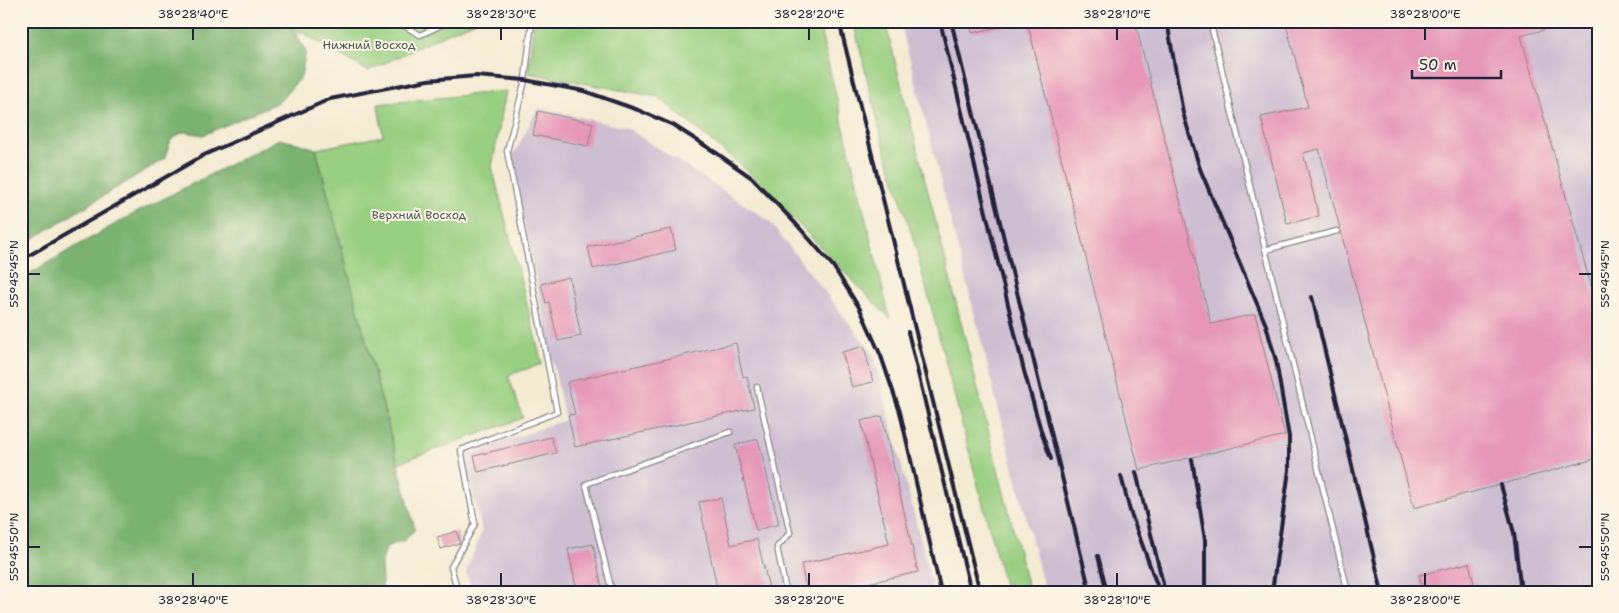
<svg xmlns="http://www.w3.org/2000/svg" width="1619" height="613" font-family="'Shantell Sans',sans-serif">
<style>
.industrial{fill:#cdbed2}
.green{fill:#99cf81;stroke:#5e785e}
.forest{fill:#7ab26f;stroke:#4e6a55}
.building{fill:#e697b8}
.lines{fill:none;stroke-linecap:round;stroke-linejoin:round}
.service-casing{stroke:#8b8687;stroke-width:7}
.service{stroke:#fff;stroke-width:4.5}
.rail{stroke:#22223b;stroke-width:4}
.ticks{fill:none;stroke:#22223b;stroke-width:2}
.labels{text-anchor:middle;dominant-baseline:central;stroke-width:4;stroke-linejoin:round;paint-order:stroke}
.park-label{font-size:12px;fill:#465650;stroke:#fcf5e5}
.neatline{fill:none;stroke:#22223b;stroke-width:2}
.ticks-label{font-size:12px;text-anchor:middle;fill:#22223b}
</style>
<rect width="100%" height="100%" fill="#fcf5e5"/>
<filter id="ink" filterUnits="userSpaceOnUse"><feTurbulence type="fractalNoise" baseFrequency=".02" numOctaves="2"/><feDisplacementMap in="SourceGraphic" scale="10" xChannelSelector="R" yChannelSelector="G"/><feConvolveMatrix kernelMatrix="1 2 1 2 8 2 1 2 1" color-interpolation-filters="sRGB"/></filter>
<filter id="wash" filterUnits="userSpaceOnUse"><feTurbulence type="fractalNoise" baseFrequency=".0096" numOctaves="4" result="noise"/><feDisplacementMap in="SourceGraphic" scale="20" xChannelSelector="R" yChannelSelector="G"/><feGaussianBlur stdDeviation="1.12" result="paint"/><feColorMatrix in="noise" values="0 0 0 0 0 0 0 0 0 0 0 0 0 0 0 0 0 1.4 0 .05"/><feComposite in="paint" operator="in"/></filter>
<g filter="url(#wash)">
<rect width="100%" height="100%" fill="#f4ebd3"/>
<path class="industrial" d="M900 21H1598V592H1045Z
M538 108 627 128 768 220 873 353 932 585V592H472L466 572 482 531 464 456 565 420 511 160Z"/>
<path class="green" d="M282 21H476L450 32 368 71Z
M534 21H818L890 319 745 169 658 97 528 73Z
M853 21H885L1029 592H1006L913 238 883 143Z
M506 91 492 167 542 364 508 375 523 418 398 463 316 149 383 136 378 104Z"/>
<path class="forest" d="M21 21H282L292 26 306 52 301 77 279 102 203 135 183 132 171 140 164 159 21 246Z
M279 139 301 144 316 149 415 529 405 540 386 547 381 567 383 592H21V278L124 219Z"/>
<g id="blocks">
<path class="building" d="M969 21H1007L1008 25 972 33Z
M1027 21H1135L1211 324 1255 314 1285 435 1139 470Z
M1285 21H1564L1565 24 1521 36 1598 311V458L1414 508 1319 149 1303 153 1319 216 1287 224 1261 117 1308 107Z
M538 111 593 123 588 146 533 135Z
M671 229 676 250 593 269 588 247Z
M569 277 581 336 558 341 549 302 546 303 541 284Z
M736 343 743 377 747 376 754 408 575 447 568 415 575 414 567 382Z
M864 346 873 382 852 387 842 352Z
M882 416 918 572 827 592H807L801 564 889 544 861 421Z
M551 437 556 453 478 472 474 456Z
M758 439 779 524 756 530 735 445Z
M721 498 731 545 757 539 770 592H718L699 502Z
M457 531 460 543 441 549 437 537Z
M593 544 603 592H577L568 549Z
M1469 563 1476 592H1423L1419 575Z"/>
</g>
</g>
<g filter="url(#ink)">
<use href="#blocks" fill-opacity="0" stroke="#8b8687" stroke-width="1"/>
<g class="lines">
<g class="service-casing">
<path id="service" d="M396 21 420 35 450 21
M1210 21 1348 592
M1265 250 1337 231
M757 387 790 533 777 547 786 592
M458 592 451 567 475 524 461 450 557 412 507 151 525 80 532 21
M612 592 586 484 730 432"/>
</g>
<use href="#service" class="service"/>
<path class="rail" d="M839 21 980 592
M940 21 1024 371 1042 434 1051 459
M951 21 1090 592
M1167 21 1183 113 1200 169 1266 325 1276 361 1289 437V470L1272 592
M1596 21 1598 29
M1596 71 1598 76
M21 260 204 155 330 99 428 80 476 76 525 80 584 91 638 110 673 125 715 152 752 178 797 225 833 266 860 309 881 356 900 412 941 592
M1312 297 1382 592
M908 332 971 592
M1192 459 1205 540V592
M1136 472 1165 592
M1121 476 1130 511 1157 585
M1501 485 1514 533 1521 592
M1098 556 1107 592"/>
</g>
</g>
<path class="ticks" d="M193 28V40M501 28V40M809 28V40M1117 28V40M1425 28V40M28 274H40M1579 274H1592M28 547H40M1579 547H1592M193 573V586M501 573V586M809 573V586M1117 573V586M1425 573V586"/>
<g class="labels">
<g class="park-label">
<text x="369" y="45">Нижний Восход</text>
<text x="419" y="215">Верхний Восход</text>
</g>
</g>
<rect width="1619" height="613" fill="none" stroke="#fcf5e5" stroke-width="55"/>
<path d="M1412 70v8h89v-8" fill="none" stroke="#22223b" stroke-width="2.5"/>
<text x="1419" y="70" font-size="15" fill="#22223b" stroke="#fcf5e5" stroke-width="4" paint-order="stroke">50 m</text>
<rect x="28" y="28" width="1564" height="558" class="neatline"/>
<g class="ticks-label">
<text x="193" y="18">38°28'40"E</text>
<text x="501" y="18">38°28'30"E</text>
<text x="809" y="18">38°28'20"E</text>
<text x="1117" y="18">38°28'10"E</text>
<text x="1425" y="18">38°28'00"E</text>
<text transform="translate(1605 274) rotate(-90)" y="4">55°45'45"N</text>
<text transform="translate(14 274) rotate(-90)" y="4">55°45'45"N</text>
<text transform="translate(1605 547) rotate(-90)" y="4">55°45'50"N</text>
<text transform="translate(14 547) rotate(-90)" y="4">55°45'50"N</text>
<text x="193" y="604">38°28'40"E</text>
<text x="501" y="604">38°28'30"E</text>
<text x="809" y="604">38°28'20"E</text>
<text x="1117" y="604">38°28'10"E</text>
<text x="1425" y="604">38°28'00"E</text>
</g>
</svg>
